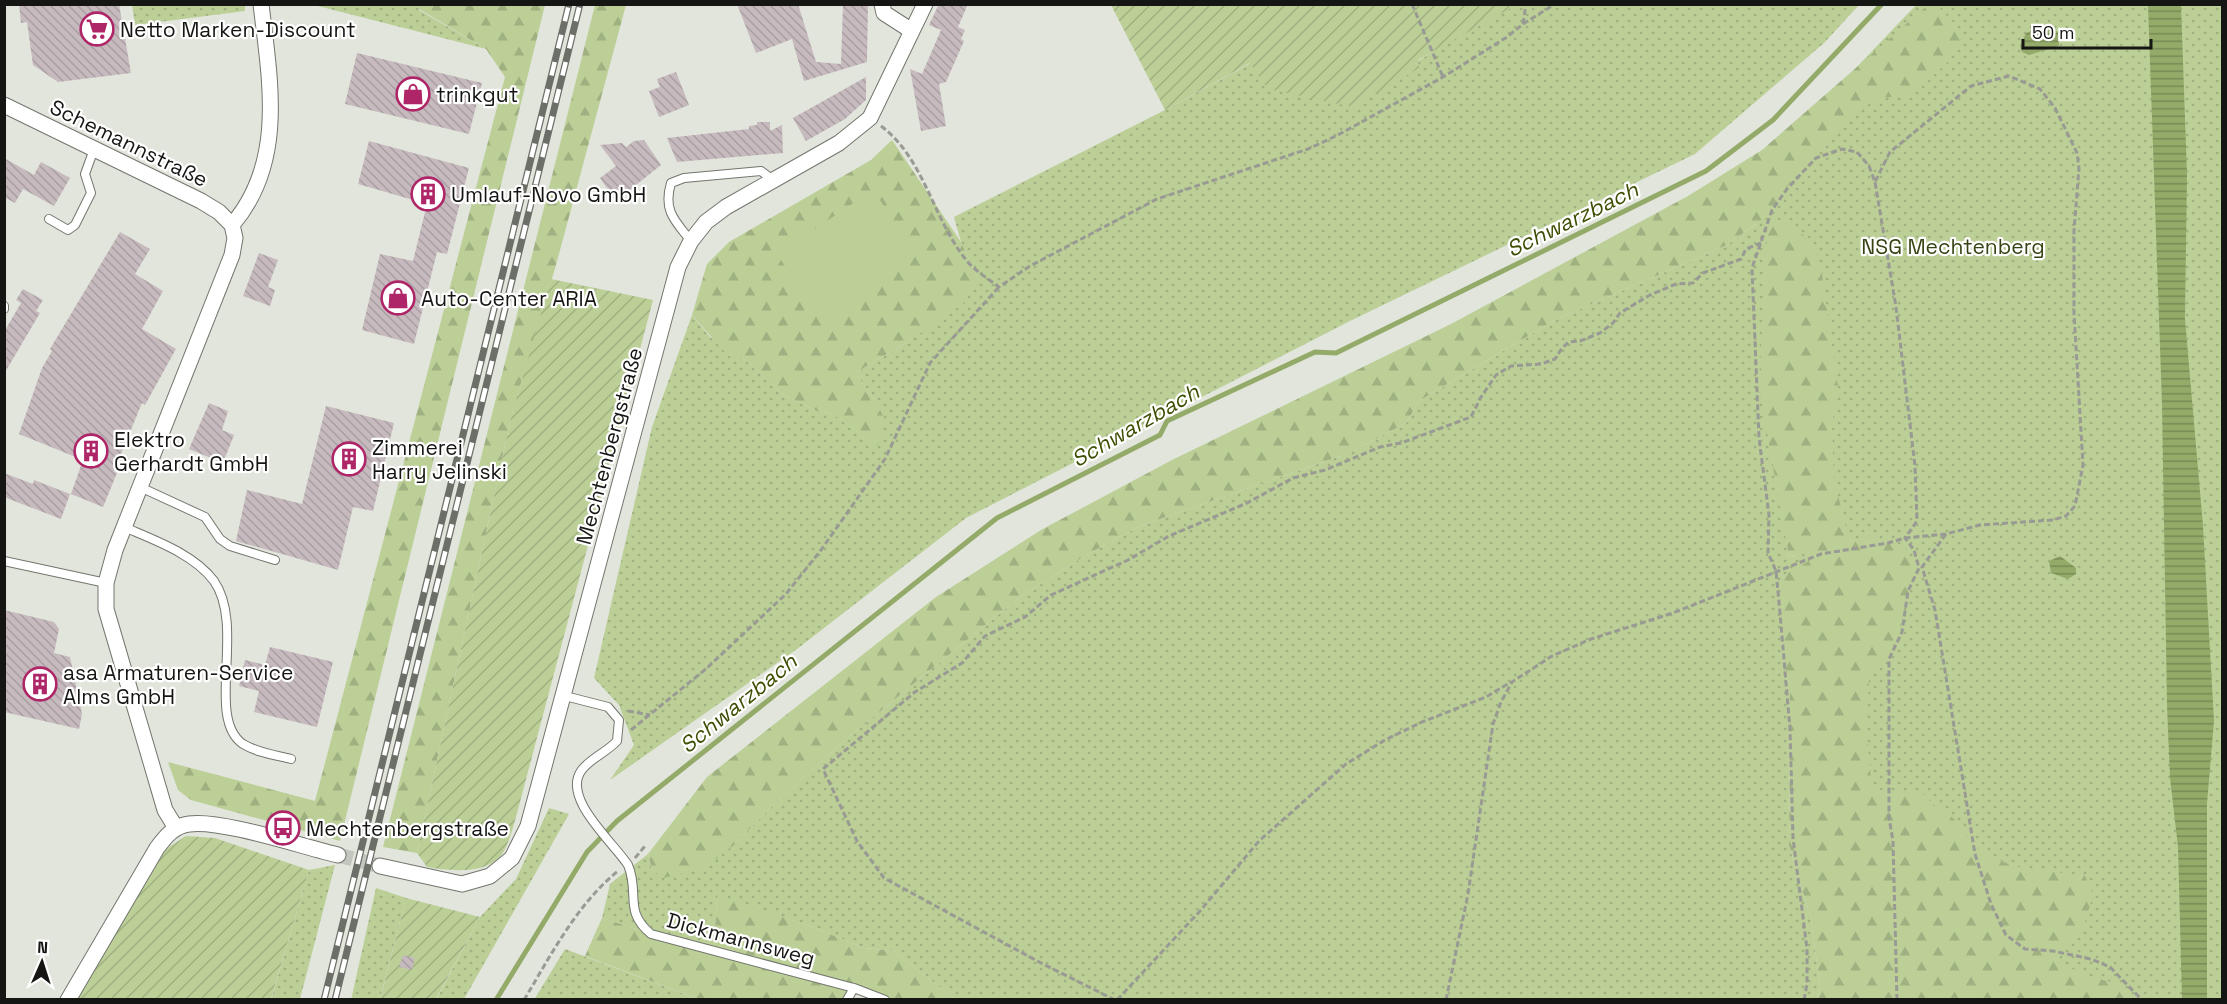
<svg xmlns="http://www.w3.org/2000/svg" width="2227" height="1004" font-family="'Space Grotesk',sans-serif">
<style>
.grass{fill:url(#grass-dots);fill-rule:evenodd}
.forest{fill:url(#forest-firs)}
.garden{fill:url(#garden-furrows)}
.pitch{fill:#bbcf97}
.water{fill:url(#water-rules)}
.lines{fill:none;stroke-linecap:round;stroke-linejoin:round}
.stream{stroke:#94aa69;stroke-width:5}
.building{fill:url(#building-back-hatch)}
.minor-tunnel{stroke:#c3c6bd;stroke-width:15;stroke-dasharray:15 8;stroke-linecap:butt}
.service-casing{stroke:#72766d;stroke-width:10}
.minor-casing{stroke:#72766d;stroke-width:17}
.path{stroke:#989a93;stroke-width:3;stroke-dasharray:6 3;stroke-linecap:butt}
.service{stroke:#fff;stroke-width:8}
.minor{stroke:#fff;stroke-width:15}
.rail-casing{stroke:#6c6e68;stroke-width:7}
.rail{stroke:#fff;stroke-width:4.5;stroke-dasharray:14;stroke-linecap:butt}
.labels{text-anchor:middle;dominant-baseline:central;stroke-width:4.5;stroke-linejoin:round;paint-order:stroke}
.poi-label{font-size:21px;fill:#151613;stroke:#fff;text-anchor:start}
.street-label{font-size:21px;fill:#151613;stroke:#fff}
.park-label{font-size:21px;fill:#364414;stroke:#fff}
.water-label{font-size:22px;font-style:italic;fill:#3c4f02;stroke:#fff}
</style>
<defs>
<pattern id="grass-dots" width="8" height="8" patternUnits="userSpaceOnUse" patternTransform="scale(1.5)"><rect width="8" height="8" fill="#bbcf97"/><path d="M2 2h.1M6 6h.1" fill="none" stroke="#a0b181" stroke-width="1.8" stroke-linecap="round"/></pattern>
<pattern id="forest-firs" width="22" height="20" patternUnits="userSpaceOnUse" patternTransform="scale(1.5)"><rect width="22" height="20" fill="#bbcf97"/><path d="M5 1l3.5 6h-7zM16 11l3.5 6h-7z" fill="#a0b181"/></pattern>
<pattern id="garden-furrows" width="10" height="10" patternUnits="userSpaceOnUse" patternTransform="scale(1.5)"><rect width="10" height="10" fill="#bbcf97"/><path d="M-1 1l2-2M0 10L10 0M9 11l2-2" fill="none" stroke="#a0b181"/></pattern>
<pattern id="water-rules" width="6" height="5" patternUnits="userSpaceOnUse" patternTransform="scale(1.5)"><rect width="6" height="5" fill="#94aa69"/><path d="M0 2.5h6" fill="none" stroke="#788955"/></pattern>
<pattern id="building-back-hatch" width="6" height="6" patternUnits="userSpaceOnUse" patternTransform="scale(1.5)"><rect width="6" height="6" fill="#c6babe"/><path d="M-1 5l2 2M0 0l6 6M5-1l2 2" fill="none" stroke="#a99fa2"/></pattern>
</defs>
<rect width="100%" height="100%" fill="#e2e5db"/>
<path class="grass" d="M132 5H245V11L135 25Z
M314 5H421L419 10 486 49Z
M1505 5H1859L1824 43 1695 154 1352 320 966 518 797 649 610 780 634 745 619 705 594 678 652 427 692 315 710 337 743 358 785 396 817 411 833 414 877 446 875 400 855 373 911 340 978 279 961 242 954 217 1165 110 1251 63 1418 61Z
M1916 5H2222V999H1848L1782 624 1781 653 1790 687 1789 845 1811 919 1820 986 1818 999H954L894 951 864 948 810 926 717 897 714 948 683 944 602 918 610 884 648 854 652 870 735 844 769 809 851 735 1016 600 1086 555 1140 526 1349 453 1406 423 1419 401 1555 320 1727 245 1756 224 1750 179ZM1779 494 1796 556 1789 557Z
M549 808 569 814 464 999 436 1000 480 917 516 879Z
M335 865 300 999 271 1000 309 870Z
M376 888 406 898 380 999 351 1000Z
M565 949 698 999 534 1000Z"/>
<path class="forest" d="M421 4 545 5 340 841 191 800 178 790 168 762 315 801 505 77 486 49 419 9Z
M1929 4 1937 5 1963 33 1950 60 1913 95 1879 98 1842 121 1790 182 1769 214 1810 239 1821 267 1838 387 1832 425 1834 479 1849 540 1870 536 1905 547 1917 571 1903 612 1899 638 1869 677 1867 734 1872 790 1922 793 1933 804 1952 817 1978 849 2012 866 2085 876 2093 895 2081 935 2058 949 2060 963 2087 976 2119 984 2132 999H1818L1820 986 1811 919 1789 845 1790 687 1781 653 1784 575 1811 560 1813 552 1789 557 1759 386 1768 215 1727 245 1555 320 1419 401 1406 423 1349 453 1140 526 1086 555 1016 600 851 735 769 809 735 844 705 868 663 878 652 870 648 854 707 777 936 597 1041 530 1172 460 1451 324 1688 196 1762 150Z
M595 5H626L556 265 511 417 417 853 383 847Z
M892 140 961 242 978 279 965 302 911 340 855 373 875 400 885 420 877 447 833 414 817 411 785 396 743 358 728 356 692 315 707 264 729 242 871 160Z
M717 896 810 926 864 948 894 951 954 999H887L851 990 843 999H698L585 956 602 918 683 944 714 948Z"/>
<path class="garden" d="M1111 5H1516L1418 60 1419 68 1353 107 1268 89 1250 63 1165 110Z
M551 279 653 300 516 817C513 827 510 839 505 849 492 876 451 871 427 867L417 853 511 417Z
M186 836 215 838 309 870 271 999H77L166 849Z
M406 898 480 917 436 999 380 1000Z"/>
<path class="pitch" d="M873 190 917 254 822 321 777 254Z"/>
<path class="water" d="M2148 5H2181L2187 175 2185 319 2203 526 2214 721 2207 804V999H2182L2178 847 2170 778 2167 705 2162 404Z
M2047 25 2058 32 2059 46 2029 55 2022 52 2020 46 2026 33Z
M2060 556 2076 568V574L2068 579 2051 573 2049 561Z"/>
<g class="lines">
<path class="stream" d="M496 1000 587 852 617 821 997 518 1160 435 1167 421 1315 352 1336 353 1706 171 1773 120 1882 4"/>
</g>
<path class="building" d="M19 4H119L131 73 58 82 33 65 27 22 21 23Z
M737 4H798L816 62 841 64 843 4H868L867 62 804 81 792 39 756 53Z
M939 4H968L958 27 965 30 961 39 964 41 946 82 939 84 946 126 921 131 910 69 922 74 941 30 929 25Z
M357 53 482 83 469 134 345 104Z
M676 72 689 105 659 117 649 91 660 87 657 79Z
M866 77V100L845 119 806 141 793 118Z
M757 122H770V131L782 125 783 153 677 162 667 138 749 129V126L757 125Z
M644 140 661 165 616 201 600 178 616 166 600 145 622 143 626 147 634 141Z
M369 141 469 168 447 254 437 252 414 344 362 330 380 254 413 261 427 204 358 184Z
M4 158 34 175 41 162 70 178 54 206 23 189 15 203 4 197Z
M120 232 150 249 135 274 163 291 142 329 176 349 145 405 142 403 114 471 117 473 103 507 71 494 83 460 19 434 42 368 52 351 50 349Z
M259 253 278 260 268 287 275 290 270 306 243 296Z
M23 289 43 300 36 311 40 313 4 374V332L21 303 16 300Z
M209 403 228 411 222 430 234 435 223 463 189 449Z
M326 406 394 423 373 511 353 507 338 570 236 541 247 490 302 504Z
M4 473 33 484 34 480 70 494 61 519 4 497Z
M4 610 54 622 59 629 54 653 70 657 82 714 79 729 4 712Z
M270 647 333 662 317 727 254 712 259 691 239 686 245 660 265 665Z
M403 955 415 958 412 970 399 967Z"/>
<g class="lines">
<path class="minor-tunnel" d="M338 855 380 866"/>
<g class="service-casing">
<path id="service" d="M49 219 68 230 75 225 91 193 85 174 94 149
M691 241C674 220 663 210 671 183L684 178 761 171 773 180
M4 306V309
M140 487 205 517 220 539 230 546 275 560
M124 527C154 540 194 554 214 581 246 627 205 718 243 744 258 753 275 755 291 759
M4 561 106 583
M565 696 608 707 619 720 617 741C607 752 589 759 581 771 562 799 614 843 628 865 640 893 623 911 651 934L854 988 885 1000
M847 1000 854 988"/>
</g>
<g class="minor-casing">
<path id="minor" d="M882 4 884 13 912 31
M4 105 201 201 219 212 232 225
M232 225C286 162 270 81 261 4
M176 828 165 810 106 609V583L115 550 232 255 235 238 232 225
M380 866 462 884 490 876 512 858 528 826 678 267 691 241 706 222 726 207 839 143 870 118 925 4
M68 1000 157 848C166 836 174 826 189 824 221 819 303 847 338 855"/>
</g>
<path class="path" d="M1412 4 1443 77
M1523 24 1555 4
M881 126C925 159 933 220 967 261 975 271 989 279 999 287L1030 266 1157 199 1308 149 1338 135 1443 77 1507 37 1523 24 1526 4
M1946 534 1922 567 1935 610 1975 854 1991 904 2006 935 2025 949 2053 951 2091 959 2110 967 2142 1000
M628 711 650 715
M631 730 707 668 786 594 821 550 885 459 930 363 999 287
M635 858 645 846
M524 1000C551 955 577 904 618 871
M1115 1000 1041 963 884 878 857 841 823 769 915 692 962 663 985 636 1025 617 1051 595 1128 560 1169 536 1247 503 1293 478 1325 470 1380 447 1401 443 1471 417 1481 397 1496 375 1511 366 1541 364 1555 359 1562 348 1569 342 1580 341 1600 333 1613 323 1620 313 1650 295 1676 284 1693 283 1703 273 1741 259 1746 249 1761 243
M1117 1000 1200 911 1259 841 1346 764 1385 740 1422 722 1486 697 1511 682
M1446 1000 1468 894 1493 724 1501 702 1512 682 1552 656 1591 639 1673 613 1821 554 1888 543 1905 538 1946 534 1980 525 2053 520 2066 516 2075 506 2083 465 2074 313V231L2079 168 2077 153 2055 108 2040 89 2009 76 1971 86 1890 152 1875 182
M1804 1000 1807 984V949L1793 838 1790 729 1780 613 1776 571 1768 553 1769 515 1759 438 1752 268 1772 210 1787 189 1816 158 1842 149 1857 152 1869 166 1875 182 1896 307 1915 466 1917 521 1905 538 1914 550 1919 568 1908 591 1902 632 1889 659V818L1893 841 1897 1000"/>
<use href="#service" class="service"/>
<use href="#minor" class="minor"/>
<g class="rail-casing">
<path id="rail" d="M324 1000 569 4
M335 1000 580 4"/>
</g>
<use href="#rail" class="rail"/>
</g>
<defs>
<g id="supermarket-ring" transform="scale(1.725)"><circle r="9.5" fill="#fff" stroke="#ae2668" stroke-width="1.5"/><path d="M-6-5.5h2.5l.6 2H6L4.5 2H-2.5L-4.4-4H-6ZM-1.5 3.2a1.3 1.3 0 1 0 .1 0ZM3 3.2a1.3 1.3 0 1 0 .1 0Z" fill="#ae2668"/></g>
<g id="shop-ring" transform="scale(1.725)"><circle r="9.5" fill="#fff" stroke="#ae2668" stroke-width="1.5"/><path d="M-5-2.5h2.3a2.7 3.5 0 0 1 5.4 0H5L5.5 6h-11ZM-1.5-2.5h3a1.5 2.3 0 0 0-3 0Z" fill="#ae2668"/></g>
<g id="building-ring" transform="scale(1.725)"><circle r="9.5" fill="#fff" stroke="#ae2668" stroke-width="1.5"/><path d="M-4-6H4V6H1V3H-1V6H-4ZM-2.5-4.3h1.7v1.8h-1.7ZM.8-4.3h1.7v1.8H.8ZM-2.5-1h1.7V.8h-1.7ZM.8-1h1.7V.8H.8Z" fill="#ae2668"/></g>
<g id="bus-ring" transform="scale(1.725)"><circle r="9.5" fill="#fff" stroke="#ae2668" stroke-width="1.5"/><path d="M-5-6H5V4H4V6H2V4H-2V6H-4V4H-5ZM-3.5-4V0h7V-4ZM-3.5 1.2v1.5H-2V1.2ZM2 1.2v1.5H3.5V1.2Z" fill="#ae2668"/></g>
</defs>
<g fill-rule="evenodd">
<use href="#supermarket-ring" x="97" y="29"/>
<use href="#shop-ring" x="413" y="94"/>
<use href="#building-ring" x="428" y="194"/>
<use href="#shop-ring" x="398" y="298"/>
<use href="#building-ring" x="91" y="451"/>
<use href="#building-ring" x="349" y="459"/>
<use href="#building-ring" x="40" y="684"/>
<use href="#bus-ring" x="283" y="828"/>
</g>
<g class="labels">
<g class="poi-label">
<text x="120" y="29">Netto Marken-Discount</text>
<text x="436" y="94">trinkgut</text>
<text x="451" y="194">Umlauf-Novo GmbH</text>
<text x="421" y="298">Auto-Center ARIA</text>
<text x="114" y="439">Elektro<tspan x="114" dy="24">Gerhardt GmbH</tspan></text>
<text x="372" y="447">Zimmerei<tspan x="372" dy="24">Harry Jelinski</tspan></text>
<text x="63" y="672">asa Armaturen-Service<tspan x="63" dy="24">Alms GmbH</tspan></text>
<text x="306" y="828">Mechtenbergstraße</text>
</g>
<g class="street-label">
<text transform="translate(129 143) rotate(26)">Schemannstraße</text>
<text transform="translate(609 446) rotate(-75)">Mechtenbergstraße</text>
<text transform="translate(741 939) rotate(15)">Dickmannsweg</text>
</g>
<g class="park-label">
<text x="1953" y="246">NSG Mechtenberg</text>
</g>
<g class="water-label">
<text transform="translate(1572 219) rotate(-26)">Schwarzbach</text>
<text transform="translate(1135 425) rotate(-30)">Schwarzbach</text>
<text transform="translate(738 703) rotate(-39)">Schwarzbach</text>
</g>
</g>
<rect width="2227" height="1004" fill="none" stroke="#151613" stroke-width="12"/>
<g transform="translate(42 962) rotate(3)" stroke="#ffffff" stroke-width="4.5" paint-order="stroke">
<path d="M0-4.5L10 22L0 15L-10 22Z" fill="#151613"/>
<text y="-9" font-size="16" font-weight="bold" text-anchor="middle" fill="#151613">N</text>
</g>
<path d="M2023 39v9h128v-9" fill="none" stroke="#151613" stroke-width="3"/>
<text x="2032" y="39" font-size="18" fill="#151613" stroke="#ffffff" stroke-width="4.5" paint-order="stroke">50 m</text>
</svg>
